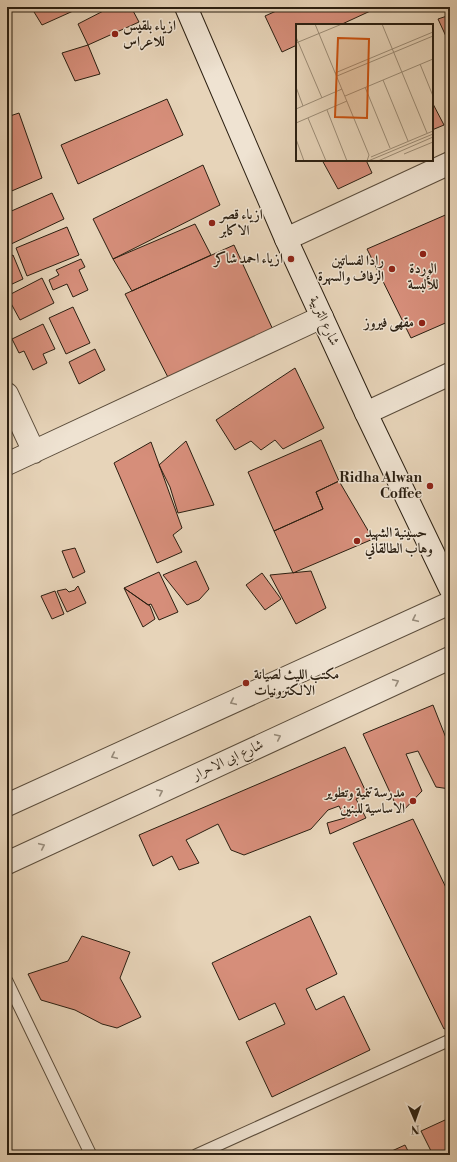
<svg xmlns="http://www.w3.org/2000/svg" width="457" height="1162" font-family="'Libre Bodoni',Amiri,serif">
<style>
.building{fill:#d68e7a;stroke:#2b1f11}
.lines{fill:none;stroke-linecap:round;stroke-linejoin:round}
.lane-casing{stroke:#5a4c3b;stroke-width:13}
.street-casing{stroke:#5a4c3b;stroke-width:24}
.secondary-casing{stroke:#2b1f11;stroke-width:24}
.lane{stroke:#efe3d2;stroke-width:11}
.street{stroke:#efe3d2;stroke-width:22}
.secondary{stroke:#efe3d2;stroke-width:22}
.oneway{stroke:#978b7b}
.poi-dot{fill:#8f2418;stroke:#efe3d2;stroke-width:1.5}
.labels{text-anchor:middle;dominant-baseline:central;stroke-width:3;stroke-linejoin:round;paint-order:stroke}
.poi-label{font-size:14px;font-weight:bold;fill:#2b1f11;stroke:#efe3d2;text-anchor:end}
.street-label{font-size:14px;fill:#2b1f11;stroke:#efe3d2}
.inset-road{fill:none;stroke:#9c8c76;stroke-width:1}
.view{fill:#cc500d;fill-opacity:0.15;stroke:#cc500d;stroke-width:2}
.inset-edge{fill:none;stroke:#2b1f11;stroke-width:2}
</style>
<rect width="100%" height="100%" fill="#e7d4b9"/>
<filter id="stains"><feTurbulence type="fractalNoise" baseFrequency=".005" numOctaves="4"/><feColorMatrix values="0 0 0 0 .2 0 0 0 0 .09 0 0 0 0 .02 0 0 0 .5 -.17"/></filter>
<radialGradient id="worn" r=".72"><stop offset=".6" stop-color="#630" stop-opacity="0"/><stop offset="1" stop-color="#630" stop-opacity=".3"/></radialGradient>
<path class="building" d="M31 7H82L42 25Z
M111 7H131L139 22 88 45 78 24Z
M285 7H379L340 25H297V45L282 52 265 16Z
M450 15V45L438 19Z
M88 45 100 74 75 81 62 53Z
M167 99 183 135 78 184 61 145Z
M432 102 444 125 432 130Z
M19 113 42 178 7 193V117Z
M322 160H366L372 173 338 189Z
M203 165 220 205 113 259 93 219Z
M52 193 64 219 9 245 7 241V213Z
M450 213V321L411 338 367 249Z
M195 224 211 255 132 291 113 259Z
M67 227 79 255 27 276 16 248Z
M234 245 274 332 173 387 125 294Z
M13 255 23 279 10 285 7 278V258Z
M81 259 85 267 79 270 88 290 73 297 67 284 53 290 49 280 59 275 56 270Z
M42 278 54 303 20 320 7 296Z
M73 307 90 343 66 354 49 318Z
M43 324 55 349 43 354 47 363 33 370 24 351 19 353 12 339Z
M95 349 105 370 79 384 69 362Z
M295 368 324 428 283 449 275 440 261 450 251 441 235 450 216 420Z
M321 440 339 481 316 492 323 509 274 531 248 472Z
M186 441 214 505 178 513 170 487 159 465Z
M151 442 182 528 173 535 182 552 157 563 114 463Z
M339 481 373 539 293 573 274 531 323 509 316 492Z
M75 548 85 572 73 578 62 551Z
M196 561 209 589 199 600 187 605 163 575Z
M311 571 326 608 296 624 270 575Z
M159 572 178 612 159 620 151 604 148 605 124 588Z
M262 573 281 599 265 610 246 585Z
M78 586 86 603 67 612 57 591 66 589 69 592 75 590 76 588Z
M124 588 150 606 155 619 143 627Z
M55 591 64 614 52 619 41 596Z
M433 705 450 748V789L436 787 418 751 406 754 422 791 400 814 363 734Z
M345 747 367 794 356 799 366 818 330 834 327 823 345 818 339 806 328 810 311 829 244 855 231 850 218 824 186 840 199 863 179 870 172 856 153 866 139 835Z
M413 819 450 896V1027L444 1029 353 843Z
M310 916 337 974 306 989 316 1010 344 996 370 1050 272 1097 246 1042 285 1024 275 1003 239 1020 212 963Z
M82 936 130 952 120 978 141 1017 117 1028 102 1024 75 1010 41 1000 28 974 68 961Z
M445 1120 450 1131V1155H433L421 1131Z
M405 1145 410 1155H383Z"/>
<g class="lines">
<g class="lane-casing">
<path id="lane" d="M7 981 91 1155
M196 1155 450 1040"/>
</g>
<g class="street-casing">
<path id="street" d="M286 239 450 163
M7 394 34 452
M366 413 450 374
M7 464 322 317
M7 805 450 603
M7 863 450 658"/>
</g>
<g class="secondary-casing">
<path id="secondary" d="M186 7 286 239 366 413 450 588"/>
</g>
<use href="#lane" class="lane"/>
<use href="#street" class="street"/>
<use href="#secondary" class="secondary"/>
</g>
<defs><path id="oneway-chevron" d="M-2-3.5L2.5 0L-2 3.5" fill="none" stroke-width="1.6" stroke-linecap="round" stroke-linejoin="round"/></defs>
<g class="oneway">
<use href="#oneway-chevron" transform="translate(415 619) rotate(155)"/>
<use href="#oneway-chevron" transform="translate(396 682) rotate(-25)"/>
<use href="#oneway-chevron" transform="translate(233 702) rotate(155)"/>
<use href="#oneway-chevron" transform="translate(278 737) rotate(-25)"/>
<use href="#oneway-chevron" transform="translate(114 756) rotate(155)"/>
<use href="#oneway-chevron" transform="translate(160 792) rotate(-25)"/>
<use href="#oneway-chevron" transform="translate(42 846) rotate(-25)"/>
</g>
<g class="poi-dot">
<circle cx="115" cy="34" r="4"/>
<circle cx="212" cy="223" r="4"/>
<circle cx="423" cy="254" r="4"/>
<circle cx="291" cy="259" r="4"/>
<circle cx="392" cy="269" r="4"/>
<circle cx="422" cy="323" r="4"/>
<circle cx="430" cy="486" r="4"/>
<circle cx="357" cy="541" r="4"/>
<circle cx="246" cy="683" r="4"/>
<circle cx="413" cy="801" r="4"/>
</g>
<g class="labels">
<g class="poi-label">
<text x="123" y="26" text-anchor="start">ازياء بلقيس<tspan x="123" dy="16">للاعراس</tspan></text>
<text x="220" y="215" text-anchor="start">ازياء قصر<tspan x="220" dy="16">الاكابر</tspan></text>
<text x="283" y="259">ازياء احمد شاكر</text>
<text x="384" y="261">رادا لفساتين<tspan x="384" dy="16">الزفاف والسهرة</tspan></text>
<text x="423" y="269" text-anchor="middle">الوردة<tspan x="423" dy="16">للألبسة</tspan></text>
<text x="414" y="323">مقهى فيروز</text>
<text x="422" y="478">Ridha Alwan<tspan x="422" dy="16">Coffee</tspan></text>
<text x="365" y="533" text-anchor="start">حسينية الشهيد<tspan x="365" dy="16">وهاب الطالقاني</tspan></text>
<text x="254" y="675" text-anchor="start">مكتب الليث لصيانة<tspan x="254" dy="16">الالكترونيات</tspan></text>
<text x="405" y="793">مدرسة تنمية وتطوير<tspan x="405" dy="16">الاساسية للبنين</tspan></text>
</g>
<g class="street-label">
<text transform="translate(324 321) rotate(65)">شارع التربية</text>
<text transform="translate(228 760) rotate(-25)">شارع ابی الاحرار</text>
</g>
</g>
<g transform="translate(296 24)">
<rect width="137" height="137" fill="#e7d4b9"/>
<path class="inset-road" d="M19 0 73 131 71 137M86 0 131 109M0 13 26 74M0 19 46 0M124 40 137 72M39 49 137 8M41 52 137 12M87 56 112 117M0 63 7 82M69 63 94 124M49 72 137 35M0 85 46 65M31 86 51 137M12 94 30 137M0 99 51 77M0 115 8 137M108 130 137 118M75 133 137 107M72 137 137 110M82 137 137 113"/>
<path class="view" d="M42 14 73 15 71 94 39 93Z"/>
<rect width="137" height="137" class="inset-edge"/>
</g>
<rect width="457" height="1162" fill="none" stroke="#e7d4b9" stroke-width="24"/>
<rect x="8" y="8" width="441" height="1146" fill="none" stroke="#2b1f11" stroke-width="2"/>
<rect x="12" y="12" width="433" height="1138" fill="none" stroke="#2b1f11"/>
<g transform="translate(415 1120) rotate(178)" stroke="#efe3d2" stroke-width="3" paint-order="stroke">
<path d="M0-3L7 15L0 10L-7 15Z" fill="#2b1f11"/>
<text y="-6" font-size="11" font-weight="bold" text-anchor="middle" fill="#2b1f11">N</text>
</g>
<rect width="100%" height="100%" filter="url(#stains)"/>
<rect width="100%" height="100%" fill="url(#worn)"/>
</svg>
